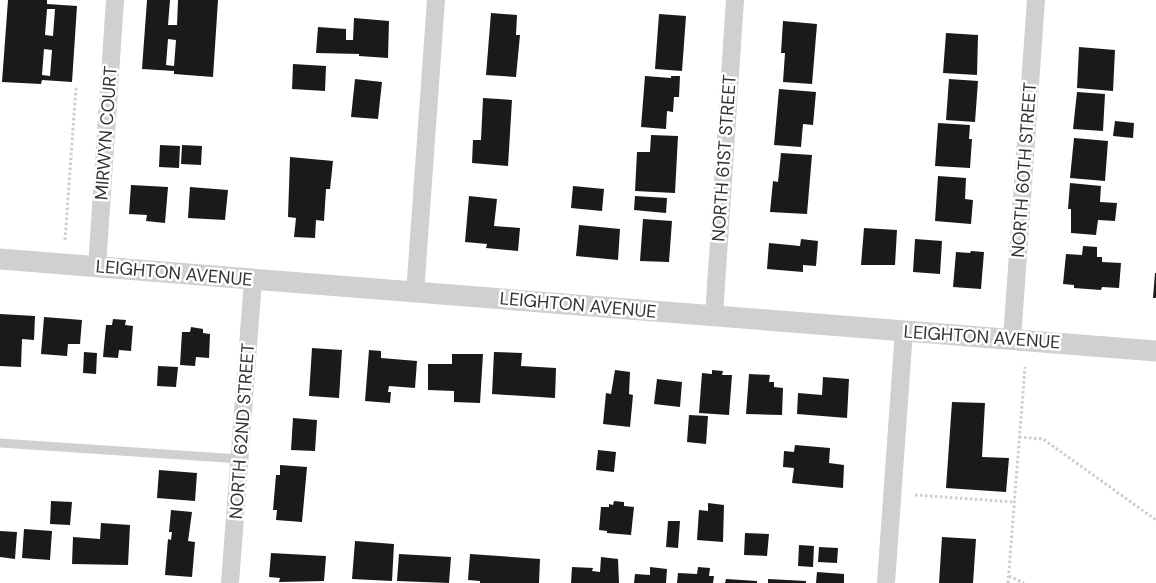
<svg xmlns="http://www.w3.org/2000/svg" width="1156" height="583" font-family="'DM Sans',sans-serif">
<style>
.building{fill:#1a1a1a;fill-rule:evenodd}
.lines{fill:none;stroke-linecap:round;stroke-linejoin:round}
.path{stroke:#cdcdcd;stroke-width:3;stroke-dasharray:2.5 2.5;stroke-linecap:butt}
.service{stroke:#d0d0d0;stroke-width:9}
.minor{stroke:#d0d0d0;stroke-width:18}
.tertiary{stroke:#d0d0d0;stroke-width:21}
.labels{text-anchor:middle;dominant-baseline:central;stroke-width:5;stroke-linejoin:round;paint-order:stroke}
.street-label{font-size:18px;fill:#333;stroke:#fff}
</style>
<rect width="100%" height="100%" fill="#fff"/>
<path class="building" d="M8 0H47V4L77 6 72 82 42 80 41 84 2 82ZM47 9H55L53 36 45 35ZM44 49 52 50 50 76 42 75Z
M147 0H170L168 25H177L178 0H218L213 77 174 74V71L142 69ZM168 39 176 40 174 66 166 65Z
M491 13 517 15 516 35H520L516 77 486 75Z
M659 14 686 16 682 71 655 69Z
M354 18 389 21 388 58 359 56V54L316 53 318 27 346 29V40H353Z
M783 21 817 24 812 84 783 82 785 53H781Z
M946 33 978 35 977 75 943 73Z
M1079 47 1115 50 1113 91 1077 88Z
M293 64 326 66 325 91 292 89Z
M645 76 671 78V76H680L679 97H674L673 112 667 111 666 129 641 127Z
M355 79 382 82 378 119 351 117Z
M949 79 978 81 975 122 946 120Z
M779 89 816 92 813 125 803 124 801 147 774 145Z
M1077 92 1105 94 1103 131 1073 129Z
M483 98 512 100 508 166 472 163 473 140H481Z
M1115 121 1134 123 1133 138 1113 136Z
M938 123 970 125 969 139H972L970 168 935 166Z
M651 135 678 136 675 193 635 191 637 152H650Z
M1074 138 1108 141 1105 181 1070 178Z
M160 145 180 146 179 168 159 167Z
M182 145 202 146 201 165 181 164Z
M781 153 812 155 807 214 770 212 773 181 778 182Z
M290 157 333 161 330 189H326L324 221 316 220 315 238 294 237 296 218 288 217Z
M938 176 966 178 965 199 973 200 971 224 935 221Z
M1070 183 1101 186 1100 202 1117 203 1115 221 1098 220 1096 235 1071 233V209H1068Z
M131 185 168 187 165 223 146 221 147 215 129 214Z
M573 186 604 189 602 211 571 208Z
M190 187 228 190 225 220 188 218Z
M469 196 497 199 494 226 520 228 518 251 486 248 487 244 465 242Z
M635 196 667 198 666 213 634 210Z
M643 219 672 221 669 262 640 261Z
M579 225 620 229 618 260 576 256Z
M864 228 897 230 895 265H861Z
M801 239 818 241 816 266 803 265V272L767 269 769 243 800 246Z
M915 239 942 241 940 274 913 272Z
M1083 246 1097 247V257H1102V262L1121 263 1119 288 1102 287 1101 290 1074 288V285L1063 284 1066 254 1082 255Z
M971 251 984 252 981 289 953 287 956 252 970 253Z
M1155 273H1156V298H1153Z
M0 314 35 316 34 340 22 339 21 367 0 366Z
M44 317 82 320 80 344H68L67 356 41 354Z
M113 319 126 320 125 325 133 326 131 351 119 350 118 358 103 357 106 325H112Z
M191 327 203 329V333L210 334 209 358 196 357 195 366 180 365 182 332H190Z
M312 348 342 350 339 398 309 396Z
M369 350 381 351V358L417 361 415 388 389 386 388 392H391L390 403 365 401Z
M84 352 97 353 96 374 83 373Z
M494 352 522 353 521 366 556 368 555 398 492 394Z
M452 354H483L480 403 454 402V391L428 390V364H452Z
M158 366 178 367 176 387 157 386Z
M615 370 630 372 629 394 633 395 630 427 603 424 606 393 611 394Z
M712 370 723 371 722 375H732L729 415 699 413 702 373 712 374Z
M749 374 770 375 769 382H774V387L783 388 782 415 746 414Z
M823 377 849 379 847 418 797 414 798 393 822 395Z
M657 379 682 382 680 407 654 404Z
M952 402 985 403 982 457 1009 458 1006 492 946 488Z
M689 415 708 416 706 444 687 442Z
M293 418 317 420 315 451 291 450Z
M795 445 830 448 829 463 844 465 843 488 792 483 794 468 783 467 784 451 794 452Z
M598 450 616 452 614 472 596 470Z
M280 465 307 467 302 522 276 520 277 510H273L276 475H280Z
M159 470 197 473 195 501 157 498Z
M51 501 72 502 70 525 50 524Z
M614 501 624 502V506L634 507 631 535 607 533V531L599 530 601 507H609V504L613 505Z
M708 503 724 505 723 542 697 540 699 510 708 511Z
M171 510 192 512 188 541 195 542 192 577 165 575 168 539 171 540 172 532H169Z
M668 521H680L678 548 666 547Z
M101 523 130 525 128 565 72 564 73 537 100 539Z
M24 529 52 531 50 560 22 558Z
M0 531 17 532 15 559 0 557Z
M745 533 769 534 767 556 744 555Z
M942 537 976 539 973 583H939Z
M355 541 394 544 392 581 352 579Z
M799 545 814 546 813 567 798 566Z
M819 547 838 548 837 563 818 562Z
M271 553 326 556 324 581 279 582 280 578 269 577Z
M399 554 451 557 449 583 397 581Z
M470 554 540 559 539 583H480V581L468 580Z
M601 557 618 559 619 583H571L572 567 593 568 592 571 600 572Z
M650 567 667 569 666 583H634L635 574 650 575Z
M698 567 710 568 709 576H714L713 583H677L678 573 697 574Z
M817 572 844 574V583H816Z
M726 579 757 581V583H725Z
M768 579 806 581V583H768Z"/>
<g class="lines">
<path class="path" d="M65 240 76 87
M1019 437 1043 439 1156 520
M915 495 1014 502
M1009 576 1024 583
M1008 583 1025 367"/>
<path class="service" d="M0 443 240 459"/>
<path class="minor" d="M97 267 115 0
M415 293 436 0
M714 316 735 0
M1012 339 1036 0
M230 583 253 280
M886 583 904 331"/>
<path class="tertiary" d="M0 259 1156 351"/>
</g>
<g class="labels">
<g class="street-label">
<text transform="translate(106 133) rotate(-86)">MIRWYN COURT</text>
<text transform="translate(724 158) rotate(-86)">NORTH 61ST STREET</text>
<text transform="translate(1024 170) rotate(-86)">NORTH 60TH STREET</text>
<text transform="translate(174 273) rotate(5)">LEIGHTON AVENUE</text>
<text transform="translate(578 305) rotate(5)">LEIGHTON AVENUE</text>
<text transform="translate(982 337) rotate(4)">LEIGHTON AVENUE</text>
<text transform="translate(242 431) rotate(-86)">NORTH 62ND STREET</text>
</g>
</g>
</svg>
